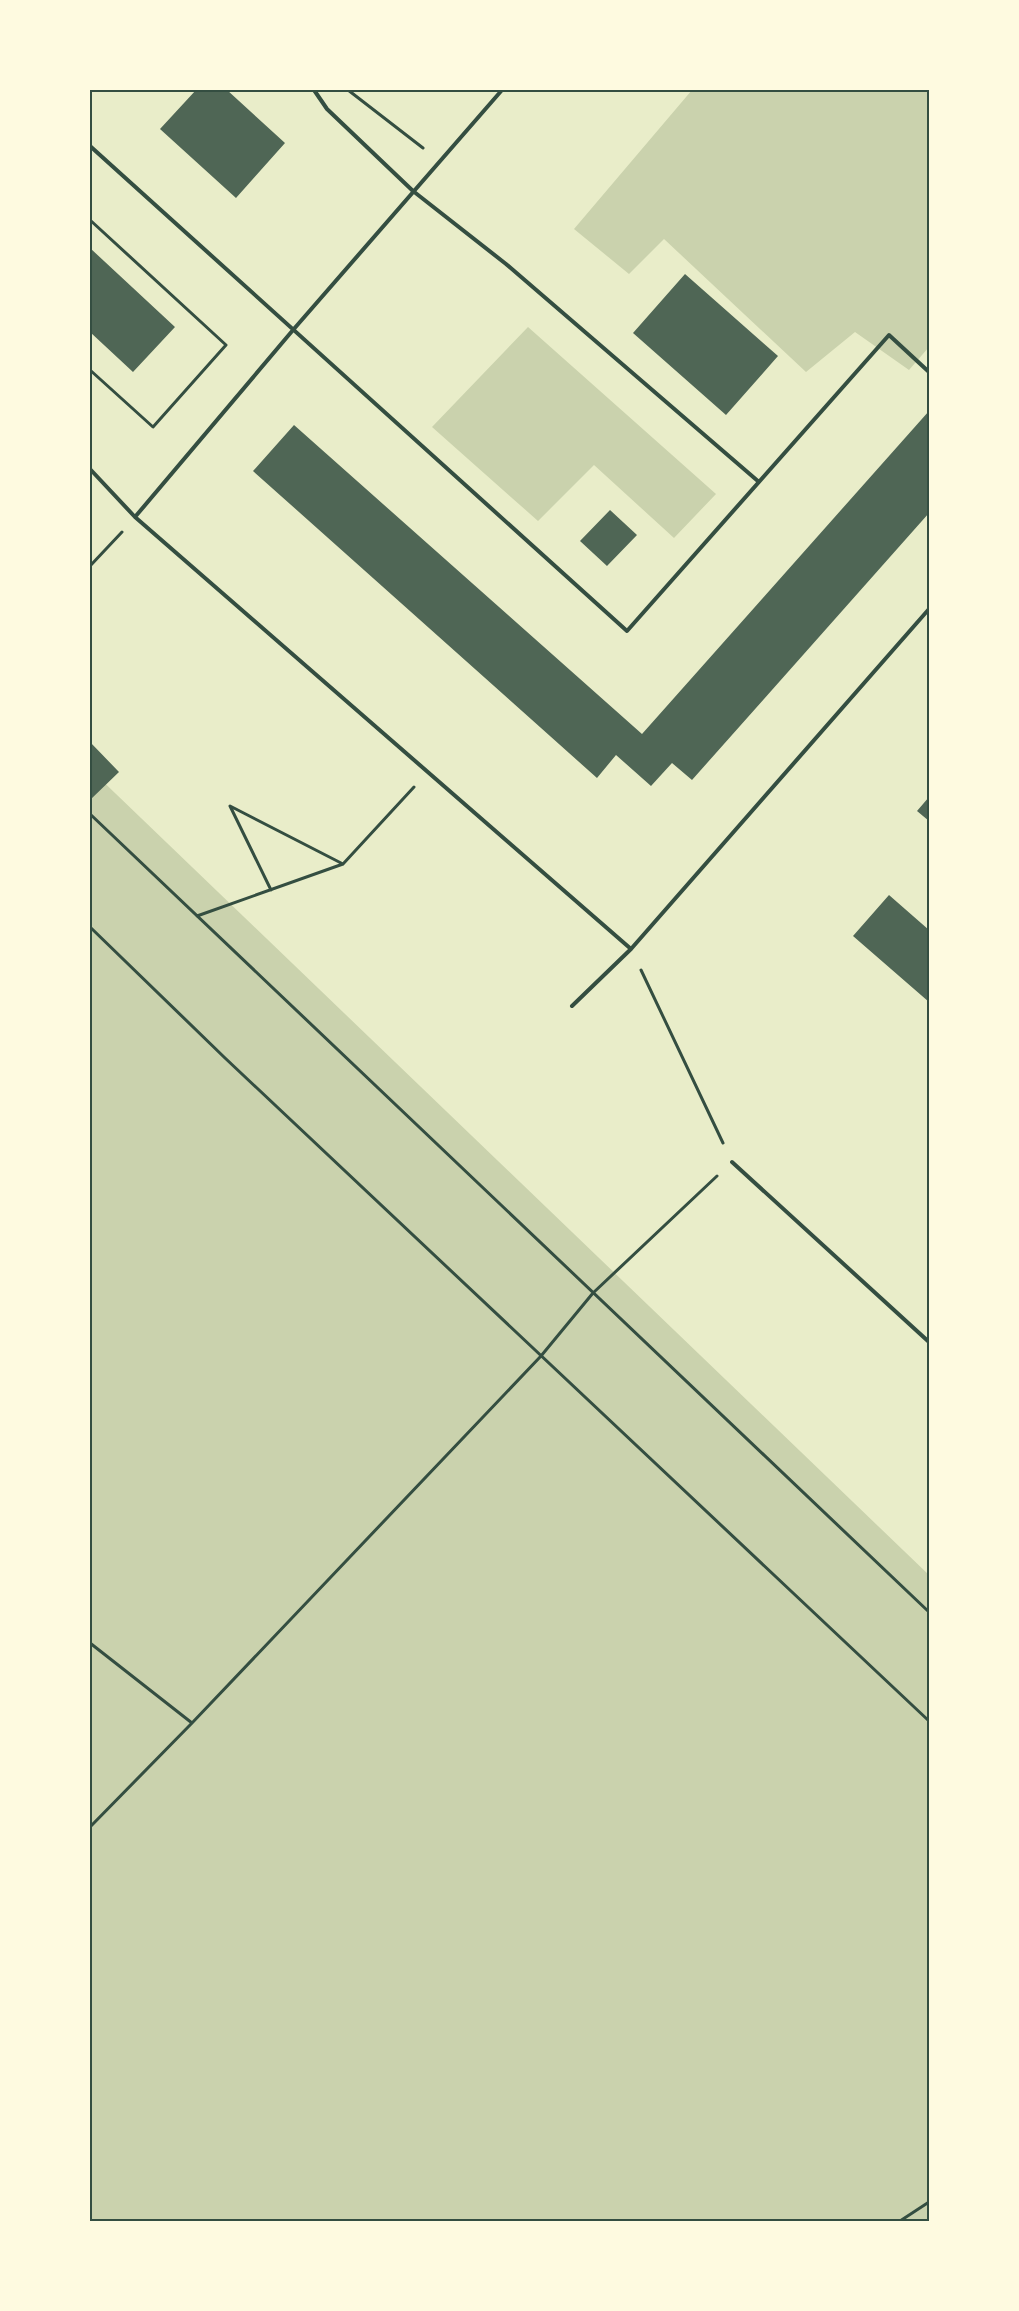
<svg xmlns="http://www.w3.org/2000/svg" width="1019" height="2311" font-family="Mulish,sans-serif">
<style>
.green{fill:#cad2ad}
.building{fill:#4f6655}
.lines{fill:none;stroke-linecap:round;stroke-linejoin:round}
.path{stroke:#344e41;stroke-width:3}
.service{stroke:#344e41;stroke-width:4}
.neatline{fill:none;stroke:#344e41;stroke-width:2}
</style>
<rect width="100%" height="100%" fill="#e9edc9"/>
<path class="green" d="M692 90H929V347L909 370 855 332 806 372 664 239 629 274 574 229Z
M528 327 716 494 674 538 594 465 538 521 432 427Z
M90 769 929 1575V2221H90Z"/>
<path class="building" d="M196 90H227L285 143 236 198 160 129Z
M90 248 175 327 133 372 90 332Z
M685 274 778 356 726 415 633 333Z
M929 411V513L692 780 672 763 651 786 616 755 597 778 253 471 294 425 642 734Z
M610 510 637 535 607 566 580 541Z
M90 742 119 772 90 800Z
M929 797V821L917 811Z
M889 895 929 930V1002L853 936Z"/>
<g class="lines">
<path class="path" d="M348 90 423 148
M90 220 226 345 153 427 90 370
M90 566 122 532
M90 814 929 1612
M271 890 230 806 343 864
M197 916 343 864 414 787
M90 927 225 1058 929 1721
M641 970 723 1143
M90 1643 192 1723
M90 1827 192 1723 541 1356 593 1293 717 1176
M900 2221 929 2202"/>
<path class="service" d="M314 90 327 109 413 191 506 264 759 482
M90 146 627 631 889 335 929 372
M90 469 135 517 631 949 929 609
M135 517 293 330 502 90
M572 1006 631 949
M732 1162 929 1342"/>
</g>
<rect width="1019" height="2311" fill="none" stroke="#fefae0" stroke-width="182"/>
<rect x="91" y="91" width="837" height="2129" class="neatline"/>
</svg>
